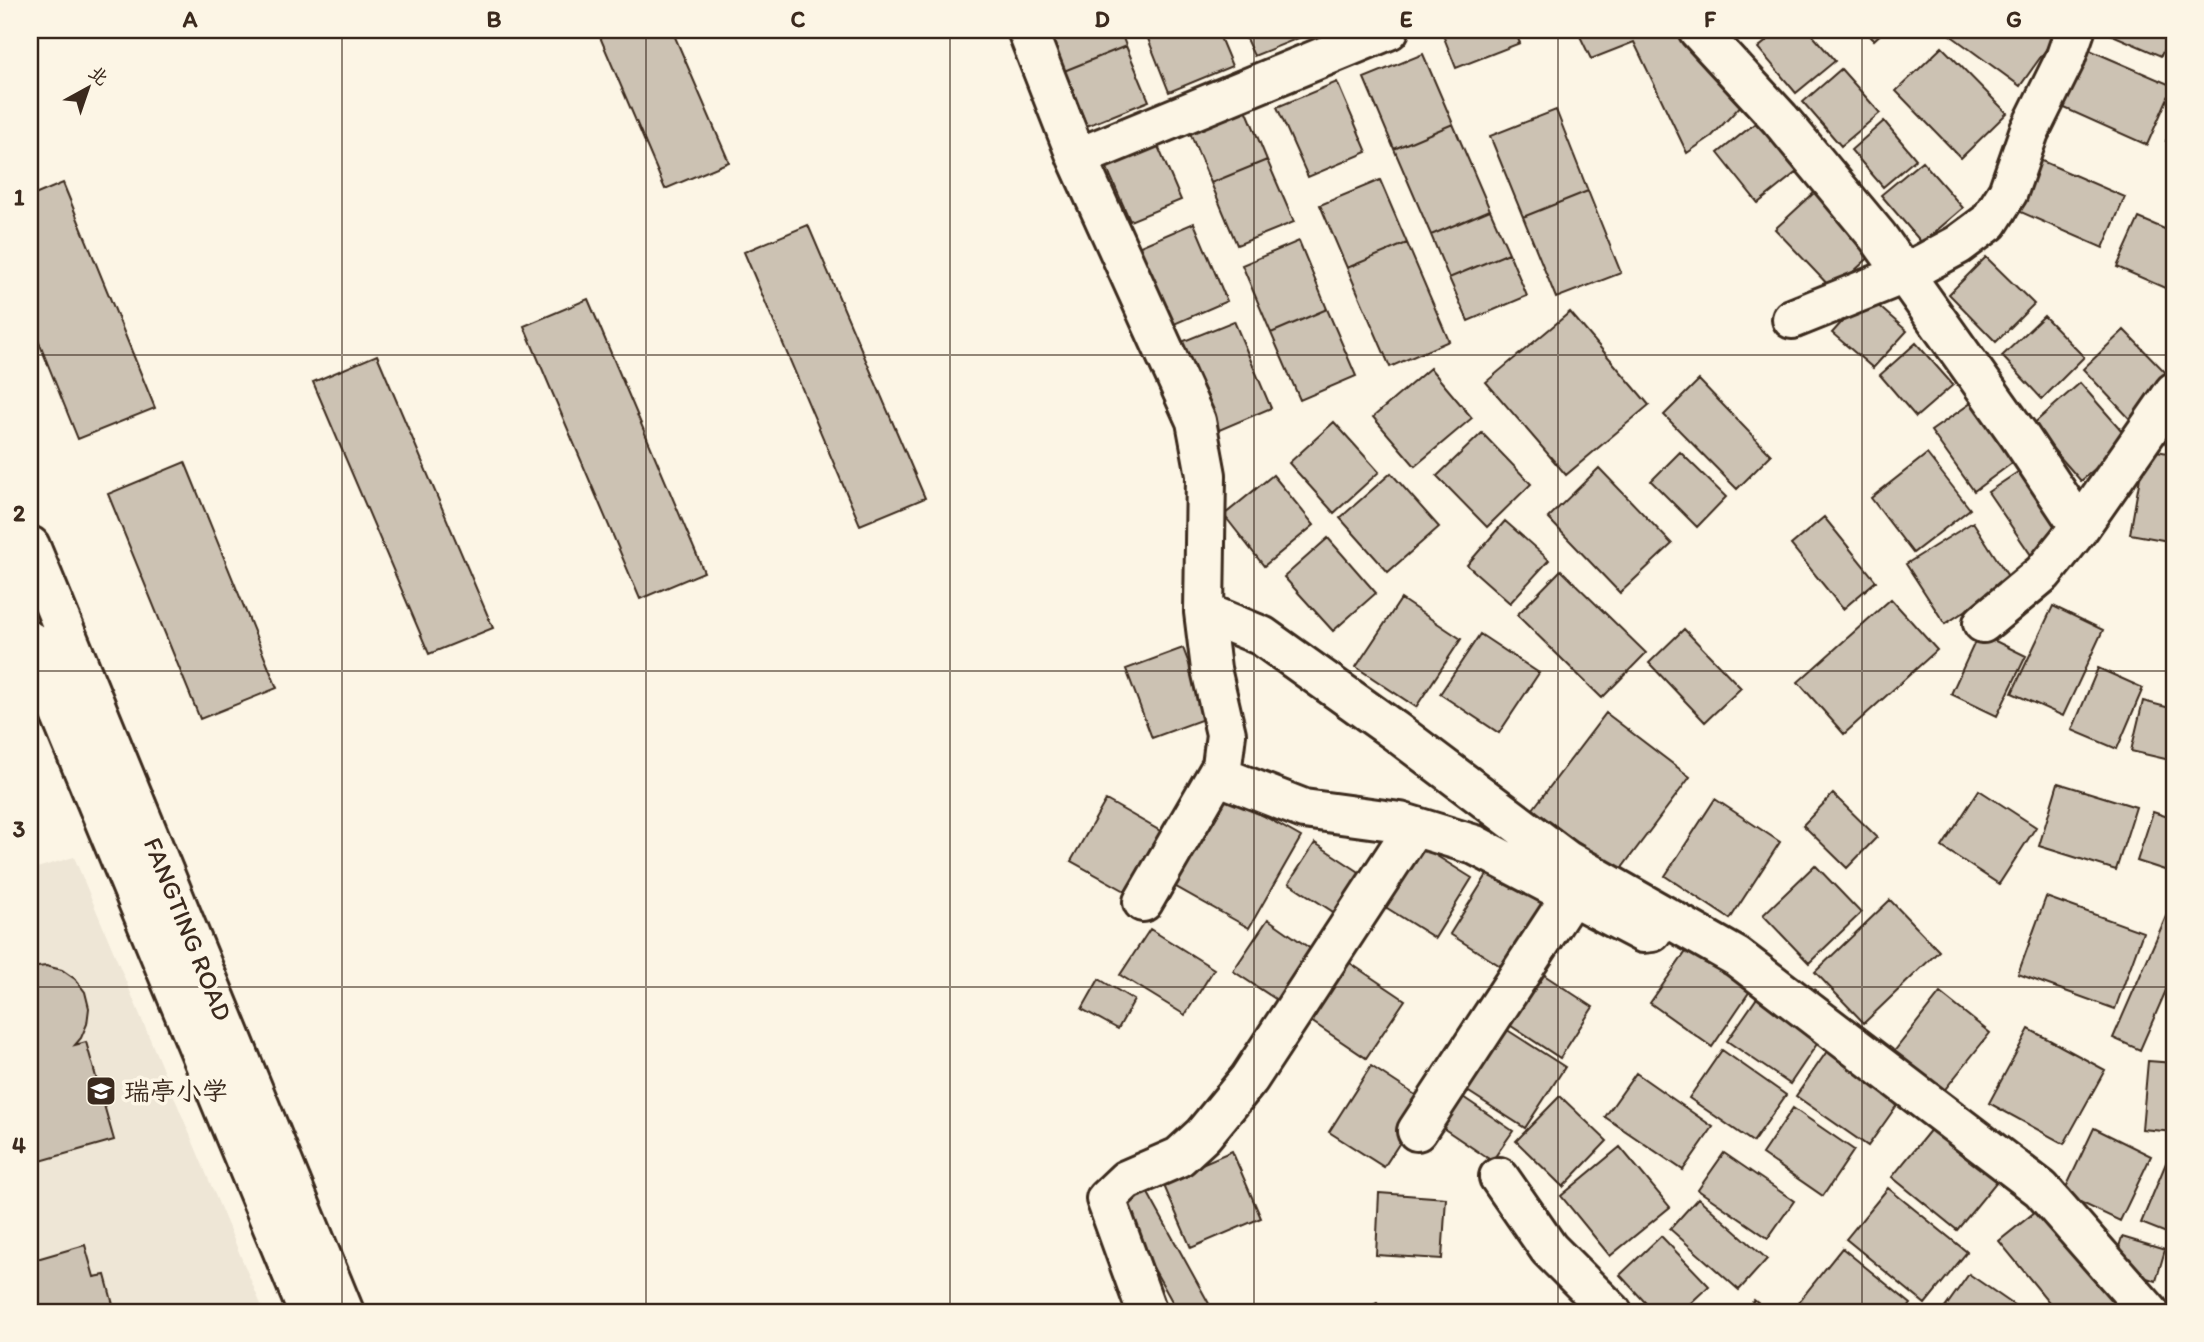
<svg xmlns="http://www.w3.org/2000/svg" width="2204" height="1342" font-family="Itim,'LXGW WenKai TC',sans-serif">
<style>
.built{fill:#eee6d6}
.building{fill:#ccc2b3;stroke:#3b2a1e;stroke-width:2}
.lines{fill:none;stroke-linecap:round;stroke-linejoin:round}
.minor-casing{stroke:#3b2a1e;stroke-width:44}
.minor{stroke:#fcf5e5;stroke-width:38}
.grid{fill:none;stroke:#3b2a1e;stroke-width:2;stroke-opacity:0.55}
.labels{text-anchor:middle;dominant-baseline:central;stroke-width:7;stroke-linejoin:round;paint-order:stroke}
.street-label{font-size:26px;fill:#3b2a1e;stroke:#fcf5e5}
.poi-label{font-size:26px;fill:#3b2a1e;stroke:#fcf5e5;text-anchor:start}
.neatline{fill:none;stroke:#3b2a1e;stroke-width:2.5}
.grid-label{font-size:23px;text-anchor:middle;font-weight:bold;fill:#3b2a1e}
</style>
<rect width="100%" height="100%" fill="#fcf5e5"/>
<filter id="ink" filterUnits="userSpaceOnUse"><feTurbulence type="fractalNoise" baseFrequency=".0143" numOctaves="2"/><feDisplacementMap in="SourceGraphic" scale="14" xChannelSelector="R" yChannelSelector="G"/><feConvolveMatrix kernelMatrix="1 2 1 2 8 2 1 2 1" color-interpolation-filters="sRGB"/></filter>
<g filter="url(#ink)">
<path class="built" d="M74 857 264 1312H30V870Z"/>
<path class="building" d="M597 30H672L729 162 665 189Z
M1046 30H1120L1126 46 1064 71Z
M1144 30H1163L1147 36Z
M1163 30H1217L1232 66 1169 92 1147 36Z
M1242 30H1315L1316 31 1254 56Z
M1441 30H1514L1520 43 1456 68Z
M1577 30H1670L1723 71 1748 98 1712 136 1687 153 1634 42 1591 59Z
M1780 30H1808L1835 61 1796 93 1758 48Z
M1864 30H1885L1874 40Z
M1948 30H2051L2057 34 2020 86 1946 32Z
M2101 30H2172L2161 56Z
M1126 46 1149 101 1087 126 1064 71Z
M1942 47 2007 113 1961 158 1896 91Z
M2085 48 2173 86 2147 145 2060 106Z
M1423 54 1453 124 1394 149 1364 78Z
M1841 69 1880 113 1841 146 1803 102Z
M1337 82 1367 152 1308 177 1277 107Z
M1241 97 1267 160 1211 183 1185 121Z
M1556 110 1588 191 1523 217 1490 136Z
M1763 117 1803 167 1758 203 1718 153Z
M1884 121 1916 159 1883 187 1851 150Z
M2174 122V145L2166 141Z
M1453 124 1490 210 1431 235 1394 149Z
M1154 137 1181 200 1130 221 1103 159Z
M2035 158 2125 197 2103 248 2014 209Z
M1267 160 1294 222 1237 245 1211 183Z
M1922 161 1963 208 1922 243 1881 195Z
M1380 180 1407 243 1347 268 1320 205Z
M63 183 155 408 78 439 30 320V197Z
M1588 191 1621 273 1556 298 1523 217Z
M1815 192 1874 253 1833 290 1775 229Z
M1490 210 1509 253 1449 278 1431 235Z
M2139 218 2174 233V292L2117 267Z
M1194 223 1227 301 1172 325 1138 247Z
M808 225 925 498 860 525 744 252Z
M1299 241 1327 309 1271 333 1242 265Z
M1407 243 1449 341 1390 367 1347 268Z
M1509 253 1527 296 1468 321 1449 278Z
M1986 257 2034 304 1996 342 1949 294Z
M1866 295 1907 331 1873 368 1832 333Z
M588 299 704 572 640 599 524 326Z
M1327 309 1356 376 1300 400 1271 333Z
M1570 312 1649 405 1566 475 1486 382Z
M2044 316 2084 357 2042 399 2002 356Z
M1234 321 1271 408 1217 431 1179 343Z
M2124 330 2173 380 2131 420 2083 369Z
M1916 343 1953 385 1916 417 1880 375Z
M377 355 493 628 429 654 313 382Z
M1430 368 1472 418 1415 466 1373 417Z
M1699 380 1771 455 1737 489 1664 415Z
M2080 383 2129 439 2081 481 2032 425Z
M1974 401 2016 460 1974 491 1931 431Z
M1334 422 1379 472 1334 513 1289 463Z
M1482 433 1531 484 1487 527 1437 476Z
M2145 449 2174 454V542L2130 534Z
M1680 452 1726 497 1697 527 1651 481Z
M1927 454 1970 509 1913 553 1871 498Z
M185 462 277 688 200 719 108 494Z
M1599 468 1672 544 1620 593 1548 518Z
M2024 468 2066 532 2031 555 1988 492Z
M1391 473 1439 527 1388 572 1340 518Z
M1273 475 1314 525 1264 566 1224 515Z
M1824 517 1876 581 1843 609 1791 545Z
M1505 521 1549 560 1510 603 1467 565Z
M1973 522 2011 581 1945 624 1906 564Z
M1328 538 1376 593 1333 631 1284 577Z
M1561 570 1646 653 1602 698 1517 615Z
M1401 599 1461 639 1416 707 1356 667Z
M1891 599 1937 650 1844 734 1798 682Z
M2053 606 2103 630 2063 716 2012 693Z
M1684 629 1741 688 1705 722 1649 663Z
M1979 633 2026 656 1997 716 1951 694Z
M1480 634 1539 673 1499 733 1440 694Z
M1183 648 1209 717 1152 738 1126 669Z
M2098 668 2143 688 2117 749 2072 730Z
M2143 701 2174 709V761L2131 751Z
M1606 713 1690 777 1618 873 1533 809Z
M2058 783 2136 807 2116 870 2039 846Z
M1979 790 2036 827 1999 884 1942 847Z
M1222 792 1301 837 1249 928 1171 884Z
M1833 794 1877 837 1847 868 1803 825Z
M1715 799 1780 842 1730 919 1665 876Z
M1106 800 1169 836 1136 897 1071 861Z
M2153 812 2174 819V873L2137 861Z
M1315 843 1367 877 1341 917 1289 883Z
M1416 843 1472 878 1435 938 1379 903Z
M1815 865 1861 913 1809 963 1763 915Z
M1490 870 1550 908 1510 972 1450 934Z
M2046 897 2143 932 2115 1009 2018 974Z
M1890 900 1939 951 1864 1023 1815 972Z
M2171 905 2174 907V972L2140 1050 2113 1038Z
M1268 919 1318 954 1283 1004 1233 971Z
M1150 929 1214 969 1185 1015 1120 975Z
M1690 946 1752 988 1712 1047 1650 1003Z
M1347 961 1405 1000 1366 1058 1308 1019Z
M46 966 62 970 75 979 85 992 89 1008 87 1024 81 1038 75 1045 86 1042 114 1140 30 1164V1057L32 1056H30V968Z
M1538 971 1593 1007 1560 1058 1505 1022Z
M1099 979 1134 1000 1118 1029 1082 1009Z
M2174 988V1040L2168 1039Z
M1761 992 1823 1035 1790 1084 1727 1041Z
M1940 993 1990 1033 1938 1098 1889 1058Z
M1498 1024 1565 1067 1525 1128 1458 1085Z
M2029 1029 2105 1070 2064 1144 1989 1103Z
M1830 1047 1902 1098 1868 1146 1796 1096Z
M1722 1050 1786 1095 1753 1142 1689 1098Z
M2148 1061 2174 1063V1132L2142 1129Z
M1371 1066 1426 1102 1384 1167 1329 1132Z
M1636 1073 1713 1127 1683 1170 1605 1117Z
M1457 1093 1513 1131 1492 1161 1437 1124Z
M1560 1096 1607 1141 1563 1187 1516 1141Z
M1793 1108 1854 1150 1823 1196 1762 1154Z
M1932 1128 1998 1180 1957 1230 1892 1177Z
M2094 1128 2151 1156 2120 1221 2063 1194Z
M1620 1147 1670 1207 1610 1256 1561 1196Z
M1232 1151 1261 1218 1191 1248 1162 1181Z
M1724 1153 1794 1201 1768 1238 1698 1190Z
M2168 1158 2174 1161V1236L2141 1223Z
M1144 1186 1213 1311 1210 1312H1178L1116 1201Z
M1888 1188 1967 1252 1925 1304 1846 1239Z
M1379 1193 1446 1198 1442 1259 1376 1255Z
M1698 1198 1767 1259 1739 1290 1670 1229Z
M2040 1208 2123 1312H2057L1999 1241Z
M1661 1236 1709 1286 1681 1312H1654L1620 1275Z
M2122 1237 2165 1250 2156 1281 2113 1267Z
M85 1245 94 1277 105 1275 115 1312H30V1296L38 1293 30 1261Z
M1842 1248 1911 1304 1905 1312H1807L1797 1304Z
M1969 1274 2024 1312H1942Z
M1754 1300 1769 1312H1744Z
M1377 1303 1382 1312H1362Z"/>
<g class="lines">
<g class="minor-casing">
<path id="minor" d="M1027 30 1077 158
M1389 30 1077 158 1196 421 1206 475 1204 612 1262 636 1395 731 1566 860 1737 957 2041 1189 2149 1312
M1698 30 1780 119 1878 237 2018 434 2080 527
M1792 319 1904 274 1958 245 1989 222 2008 192 2029 132 2065 59 2075 30
M30 546 344 1312
M1983 623 2043 573 2080 527 2174 392
M30 641 308 1312
M1217 775 1304 809 1400 822 1475 845 1643 933 1652 932
M1143 902 1222 766 1226 734 1211 669 1204 612
M1417 1131 1571 896
M1499 1177 1549 1249 1612 1312
M1147 1312 1106 1199 1126 1180 1179 1157 1203 1135 1249 1079 1414 827"/>
</g>
<use href="#minor" class="minor"/>
</g>
</g>
<path class="grid" d="M342 30V1312M646 30V1312M950 30V1312M1254 30V1312M1558 30V1312M1862 30V1312M30 355H2174M30 671H2174M30 987H2174"/>
<defs>
<g id="school-square" transform="scale(1.575)"><rect x="-9" y="-9" width="18" height="18" rx="4" fill="#3b2a1e" stroke="#fcf5e5"/><path d="M0-5L7-2L0 1L-7-2ZM-4 1L0 2.5L4 1V4Q0 6-4 4Z" fill="#fff"/></g>
</defs>
<g fill-rule="evenodd">
<use href="#school-square" x="101" y="1091"/>
</g>
<g class="labels">
<g class="street-label">
<text transform="translate(188 929) rotate(68)">FANGTING ROAD</text>
</g>
<g class="poi-label">
<text x="124" y="1091">瑞亭小学</text>
</g>
</g>
<rect width="2204" height="1342" fill="none" stroke="#fcf5e5" stroke-width="77"/>
<g transform="translate(88 88) rotate(40)" stroke="#fcf5e5" stroke-width="5" paint-order="stroke">
<path d="M0-5L12 26L0 18L-12 26Z" fill="#3b2a1e"/>
<text y="-10" font-size="19" font-weight="bold" text-anchor="middle" fill="#3b2a1e">北</text>
</g>
<rect x="38" y="38" width="2128" height="1266" class="neatline"/>
<g class="grid-label">
<text x="190" y="27">A</text>
<text x="494" y="27">B</text>
<text x="798" y="27">C</text>
<text x="1102" y="27">D</text>
<text x="1406" y="27">E</text>
<text x="1710" y="27">F</text>
<text x="2014" y="27">G</text>
<text x="19" y="205">1</text>
<text x="19" y="521">2</text>
<text x="19" y="837">3</text>
<text x="19" y="1153">4</text>
</g>
</svg>
